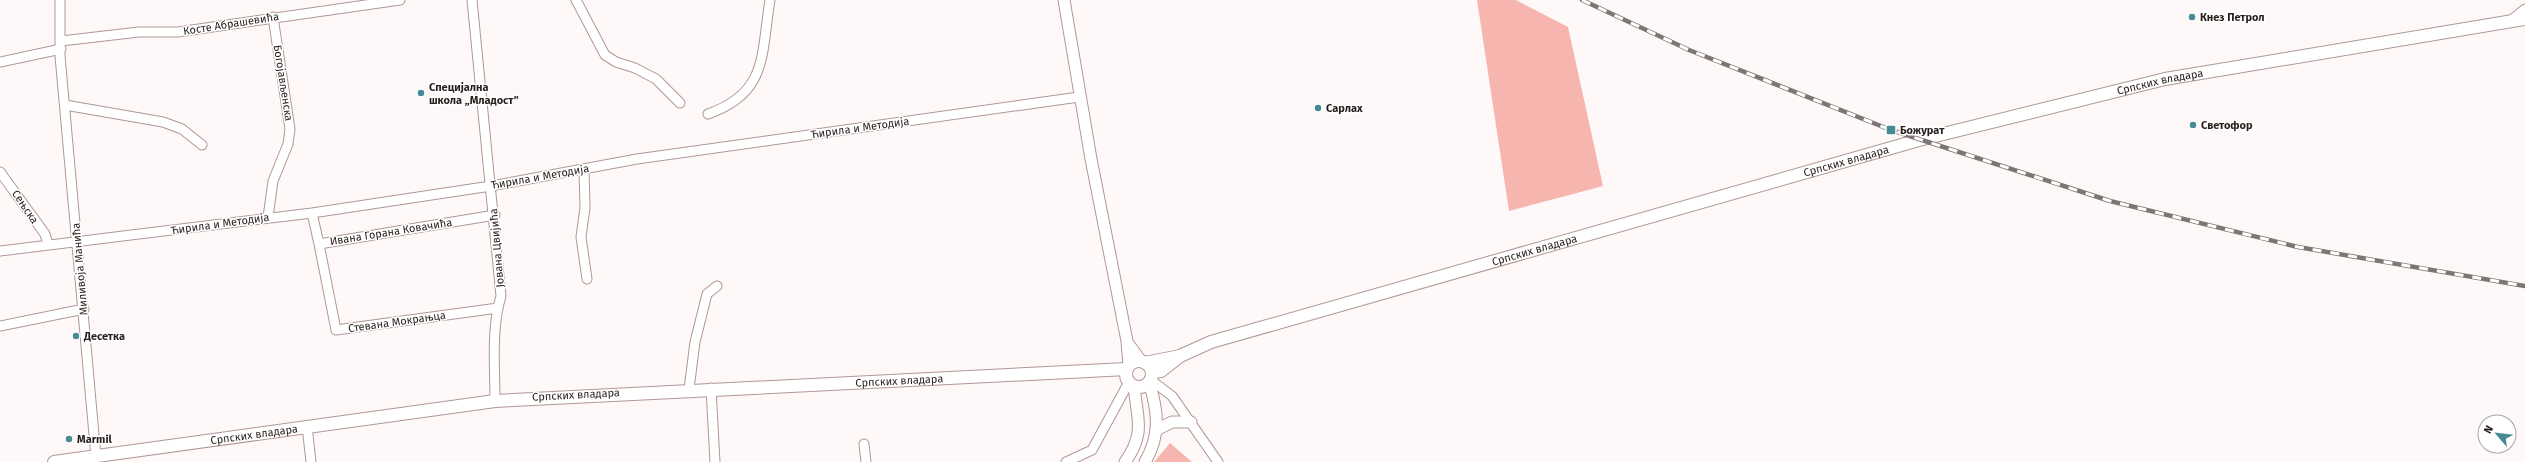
<svg xmlns="http://www.w3.org/2000/svg" width="2525" height="462" font-family="'Fira Sans',sans-serif">
<style>
.green{fill:#f6b6af}
.lines{fill:none;stroke-linecap:round;stroke-linejoin:round}
.minor-casing{stroke:#b09794;stroke-width:11}
.tertiary-casing{stroke:#b09794;stroke-width:13}
.secondary-casing{stroke:#b09794;stroke-width:14}
.minor{stroke:#fff;stroke-width:9}
.tertiary{stroke:#fff;stroke-width:11}
.secondary{stroke:#fff;stroke-width:12}
.rail-casing{stroke:#7e7675;stroke-width:4.5}
.rail{stroke:#fff;stroke-width:3;stroke-dasharray:9;stroke-linecap:butt}
.poi-dot{fill:#448b94;stroke:#fff;stroke-width:1.5}
.labels{text-anchor:middle;dominant-baseline:central;stroke-width:3;stroke-linejoin:round;paint-order:stroke}
.poi-label{font-size:11px;font-weight:bold;fill:#281e1d;stroke:#fff;text-anchor:start}
.street-label{font-size:11px;fill:#281e1d;stroke:#fff}
</style>
<rect width="100%" height="100%" fill="#fef9f8"/>
<path class="green" d="M1477 0H1516L1568 27 1603 186 1509 211Z
M1170 443 1192 462H1154Z"/>
<g class="lines">
<g class="minor-casing">
<path id="minor" d="M60 0V56L96 457
M472 0 501 296C491 329 495 367 495 401
M576 0 605 55 616 62 635 68 656 79 680 103
M2510 21 2525 9
M61 41 139 32H178L400 0
M0 62 61 49
M65 105 163 122 182 129 202 145
M708 114C768 93 761 55 770 0
M584 169 585 208 581 237 587 279
M0 172 45 234 48 244
M312 213 319 244 495 215
M268 217 273 181 288 144 290 129 273 17
M319 244 336 330 498 308
M0 251 312 213 491 186 637 159 1079 97
M0 326 84 309
M1151 380 1172 396 1218 462
M711 388 715 462
M689 389 695 342 707 294 717 286
M307 426 311 462
M864 444 866 462
M1066 462 1092 450 1129 382"/>
</g>
<g class="tertiary-casing">
<path id="tertiary" d="M1064 0 1091 159 1127 341 1129 366
M1127 342 1141 361
M1158 429 1172 422H1191
M1125 462C1146 433 1137 418 1134 386
M1145 462C1161 435 1158 411 1149 382"/>
</g>
<g class="secondary-casing">
<g id="secondary">
<circle cx="1139" cy="374" r="13"/>
<path id="s1" d="M1145 363 1180 356 1211 342 1919 140 2165 79 2525 19"/>
<path d="M1152 372 1161 371 1180 356"/>
<path id="s2" d="M54 462 495 401 1127 369"/>
</g>
</g>
<use href="#minor" class="minor"/>
<use href="#tertiary" class="tertiary"/>
<use href="#secondary" class="secondary"/>
<g class="rail-casing">
<path id="rail" d="M1582 0 1689 50 1891 130 2110 201 2298 247 2525 286"/>
</g>
<use href="#rail" class="rail"/>
</g>
<g class="poi-dot">
<circle cx="2192" cy="17" r="4"/>
<circle cx="421" cy="93" r="4"/>
<circle cx="1318" cy="108" r="4"/>
<circle cx="2193" cy="125" r="4"/>
<rect x="1886" y="125" width="10" height="10" rx="2"/>
<circle cx="76" cy="336" r="4"/>
<circle cx="69" cy="439" r="4"/>
</g>
<g class="labels">
<g class="poi-label">
<text x="2200" y="17">Кнез Петрол</text>
<text x="429" y="87">Специјална<tspan x="429" dy="13">школа „Младост”</tspan></text>
<text x="1326" y="108">Сарлах</text>
<text x="2201" y="125">Светофор</text>
<text x="1900" y="130">Божурат</text>
<text x="84" y="336">Десетка</text>
<text x="77" y="439">Marmil</text>
</g>
<g class="street-label">
<text transform="translate(231 24) rotate(-9)">Косте Абрашевића</text>
<text stroke="none"><textPath href="#s1" startOffset="1054">Српских владара</textPath></text>
<text transform="translate(283 83) rotate(81)">Богојављенска</text>
<text transform="translate(860 128) rotate(-8)">Ћирила и Методија</text>
<text stroke="none"><textPath href="#s1" startOffset="730">Српских владара</textPath></text>
<text transform="translate(540 177) rotate(-10)">Ћирила и Методија</text>
<text transform="translate(25 207) rotate(56)">Сењска</text>
<text transform="translate(220 224) rotate(-8)">Ћирила и Методија</text>
<text transform="translate(391 232) rotate(-9)">Ивана Горана Ковачића</text>
<text transform="translate(497 248) rotate(-95)">Јована Цвијића</text>
<text stroke="none"><textPath href="#s1" startOffset="406">Српских владара</textPath></text>
<text transform="translate(80 269) rotate(-95)">Миливоја Манића</text>
<text transform="translate(397 322) rotate(-8)">Стевана Мокрањца</text>
<text stroke="none"><textPath href="#s2" startOffset="850">Српских владара</textPath></text>
<text transform="translate(576 395) rotate(-3)">Српских владара</text>
<text stroke="none"><textPath href="#s2" startOffset="202">Српских владара</textPath></text>
</g>
</g>
<g transform="translate(2497 434) rotate(298)"><circle r="19" fill="#ffffff" stroke="#a9a5a5"/>
<path d="M0-3L7 15L0 10L-7 15Z" fill="#448b94"/>
<text y="-6" font-size="11" font-weight="bold" text-anchor="middle" fill="#281e1d">N</text>
</g>
</svg>
